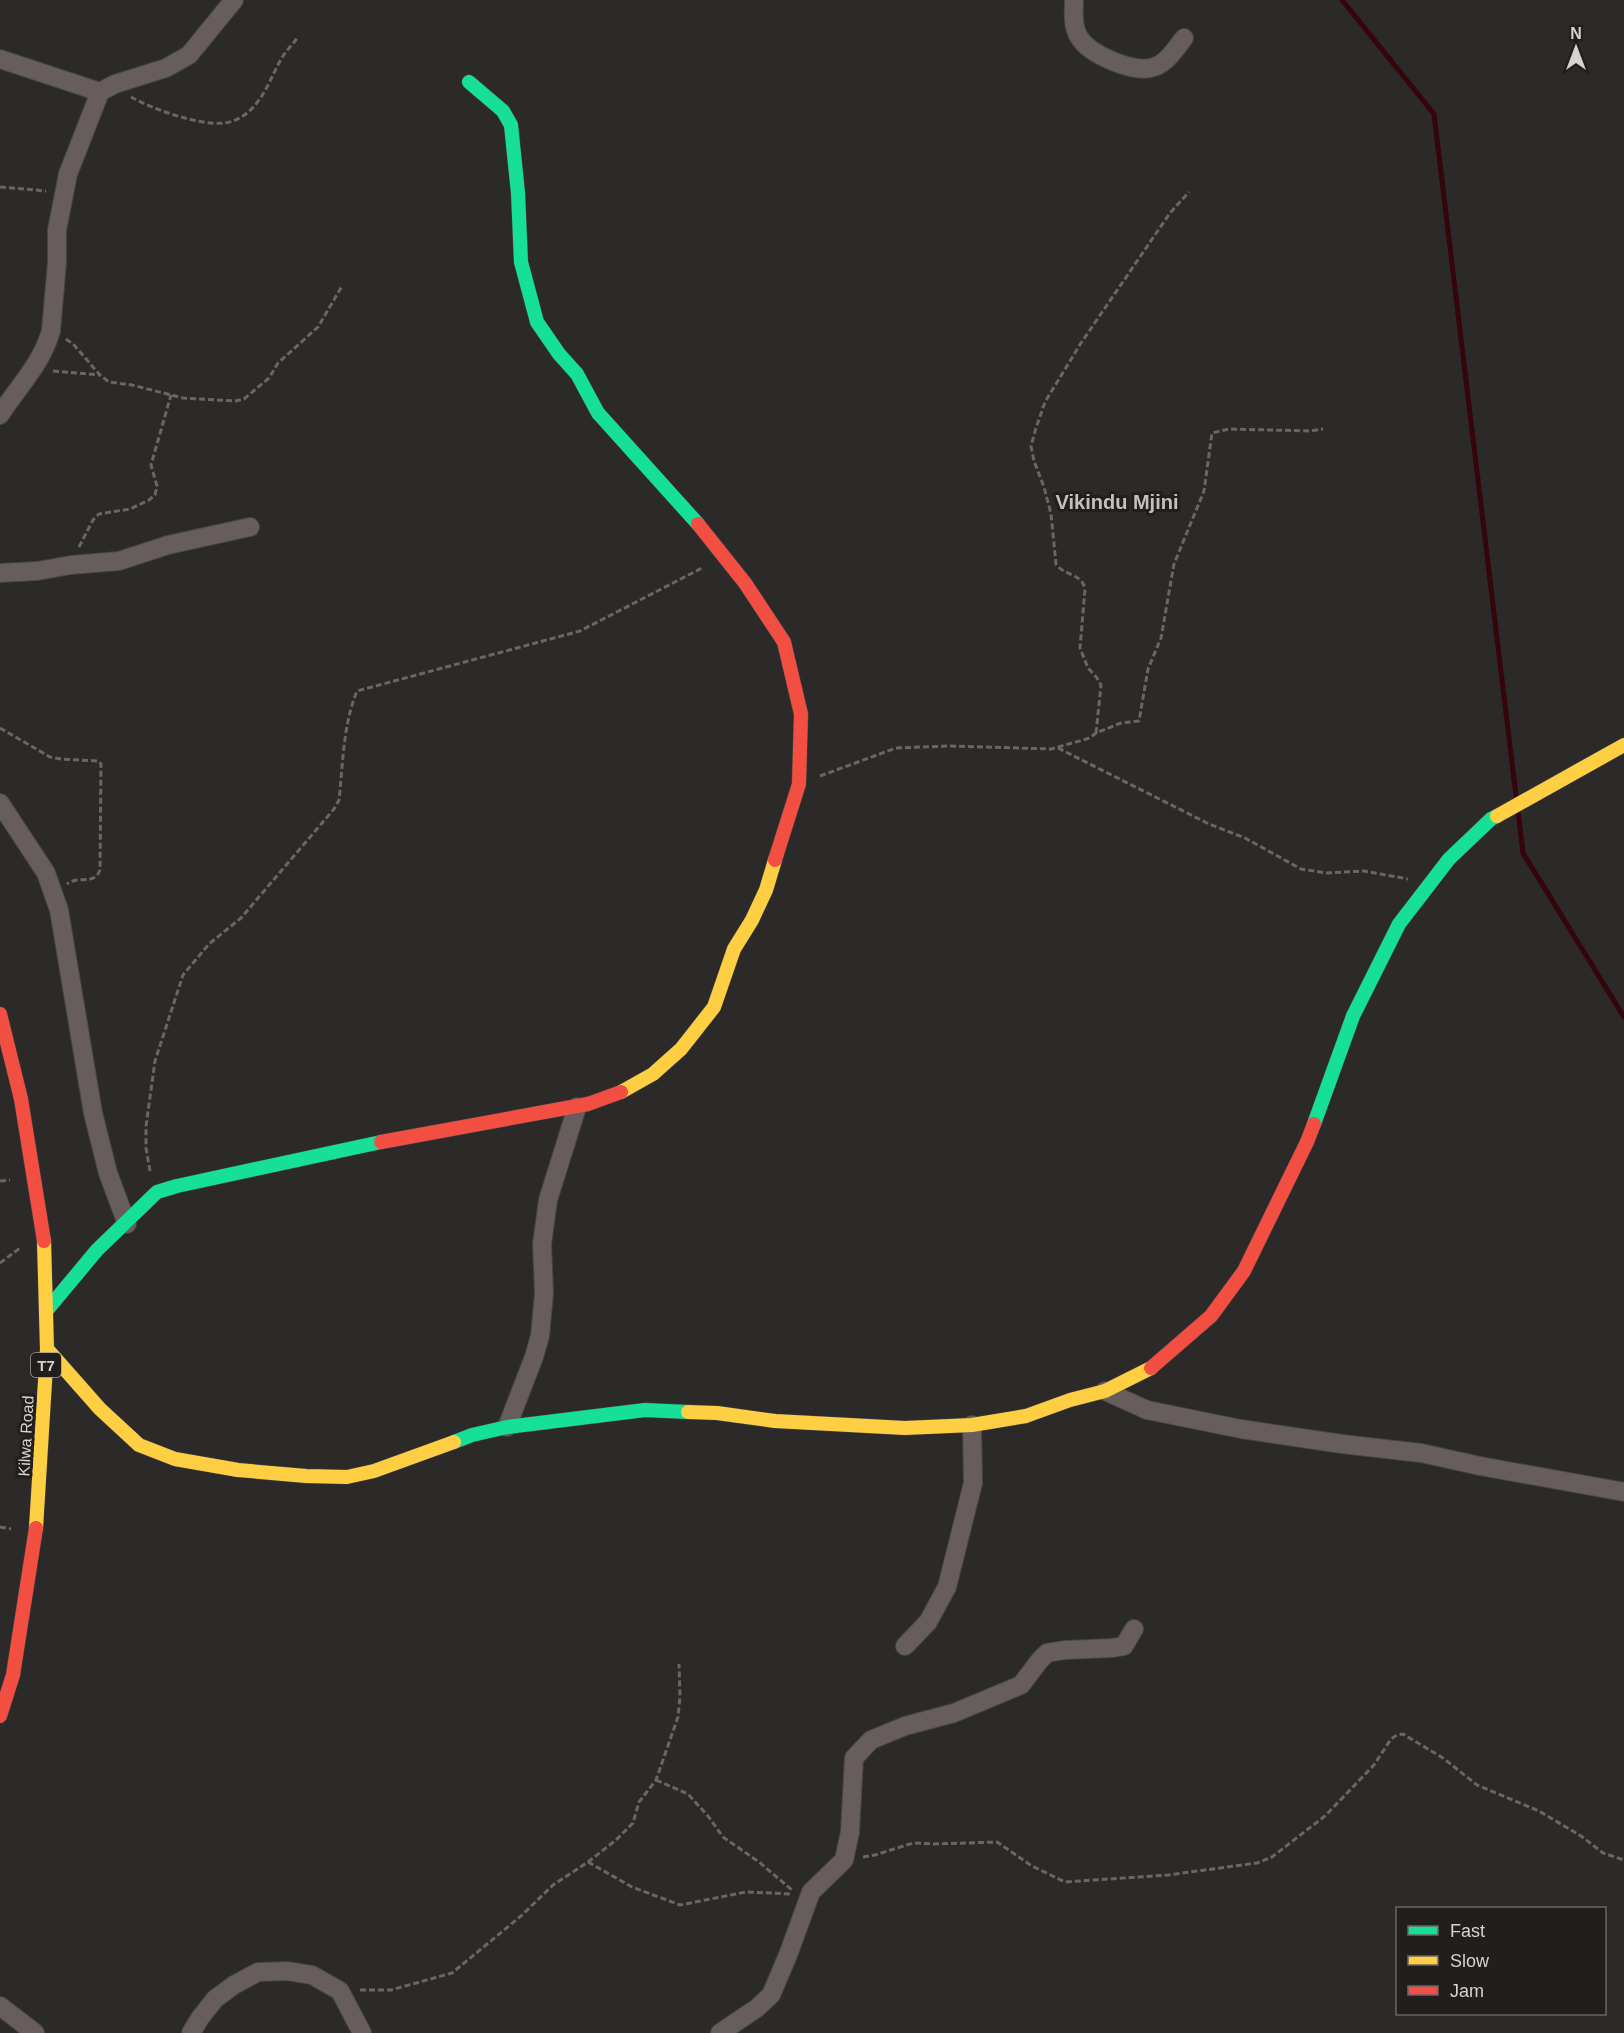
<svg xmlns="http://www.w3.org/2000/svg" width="1624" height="2033" font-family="Arial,sans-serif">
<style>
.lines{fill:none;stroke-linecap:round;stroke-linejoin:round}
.stream{stroke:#35050b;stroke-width:5}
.street-casing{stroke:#464545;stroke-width:20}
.fast-casing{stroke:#464545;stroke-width:15}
.slow-casing{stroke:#464545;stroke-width:15}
.jam-casing{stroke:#464545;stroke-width:15}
.path{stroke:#6d6565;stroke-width:3;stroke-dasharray:6 3;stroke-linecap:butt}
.street{stroke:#685d5d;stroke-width:18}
.fast{stroke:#16e098;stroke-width:14}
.slow{stroke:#ffcf43;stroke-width:14}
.jam{stroke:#f24e42;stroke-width:14}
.labels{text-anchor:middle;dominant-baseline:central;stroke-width:6;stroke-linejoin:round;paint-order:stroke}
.shield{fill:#231e1e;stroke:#a09c9c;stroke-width:1.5}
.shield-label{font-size:15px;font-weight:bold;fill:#d6d2d2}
.street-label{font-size:16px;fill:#d6d2d2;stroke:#231e1e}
.quarter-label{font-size:20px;font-weight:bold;fill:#c6bfbf;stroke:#231e1e}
</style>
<rect width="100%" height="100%" fill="#2c2929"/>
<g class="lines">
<path class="stream" d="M1342 0 1434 114 1516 796
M1518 811 1523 853 1624 1017"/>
<g class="street-casing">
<path id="street" d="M1074 0C1074 12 1072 26 1079 37 1089 55 1135 74 1154 67 1167 63 1176 48 1184 38
M0 59 100 92
M0 415C19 385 40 367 51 331L57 262V230L68 174 100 92 115 84 166 68 189 55 234 0
M0 573 37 571 71 565 119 561 168 545 250 527
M0 803 46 873 59 910 93 1113 108 1173 127 1224
M1105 1391 1147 1410 1241 1429 1342 1444 1421 1453 1480 1466 1624 1492
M507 1427 534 1357 540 1336 544 1293 542 1244 548 1200 577 1107
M905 1646 928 1622 947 1587 973 1483 972 1425
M0 2006 35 2033
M191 2033 200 2018 215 1999 234 1985 258 1972 287 1971 312 1975 340 1991 362 2033
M720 2033 757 2008 771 1995 788 1955 811 1892 844 1860 850 1832 854 1758 871 1740 905 1726 954 1713 1021 1685 1040 1660 1047 1653 1065 1650 1112 1648 1124 1646 1134 1629"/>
</g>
<g class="fast-casing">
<path id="fast" d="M469 82 503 111 511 125 518 193 521 262 537 322 559 354 577 374 598 413 698 524
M1314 1124 1353 1016 1399 924 1449 859 1491 819 1497 816
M47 1310 97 1250 157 1192 177 1186 381 1142
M454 1442 472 1435 507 1427 645 1410 688 1412"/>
</g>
<g class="slow-casing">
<path id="slow" d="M1497 816 1624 745
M621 1092 653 1074 681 1049 714 1007 734 949 752 920 766 890 775 860
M47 1349 100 1409 139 1445 175 1459 238 1470 306 1476 347 1477 374 1471 454 1442
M688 1412 717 1413 775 1421 905 1428 972 1425 1026 1416 1070 1400 1105 1391 1151 1368
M36 1528 47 1349 44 1241"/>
</g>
<g class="jam-casing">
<path id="jam" d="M698 524 745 583 784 642 801 714 799 784 775 860
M0 1014 21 1099 44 1241
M381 1142 588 1104 621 1092
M1151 1368 1211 1316 1244 1271 1307 1142 1314 1124
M0 1716 13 1675 36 1528"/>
</g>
<path class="path" d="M131 97C152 109 200 126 224 123 236 122 248 114 255 105 268 90 273 72 283 56 287 50 293 44 297 38
M0 187 46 191
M66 339 74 345 100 375 109 382 132 385 183 398 235 401 244 399 269 378 278 363 318 327 342 286
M53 371 100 375
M79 547 93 520 99 514 130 509 149 500 155 495 157 486 151 465 171 395
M0 728 50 757 61 759 98 761 101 764 100 870C94 886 79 875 67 884
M1096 733 1101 685 1097 678 1088 668 1080 648 1085 589C1082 573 1064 576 1056 564L1051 514 1044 487 1034 461 1031 446 1036 428 1045 402 1081 343 1170 213 1189 192
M1058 748 1209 824 1245 838 1301 869 1327 873 1364 871 1408 879
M820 776 896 748 950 746 1051 749 1090 738 1096 733 1121 723 1139 721 1148 669 1161 638 1174 564 1204 491 1212 433 1229 429 1311 431 1323 429
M150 1171 146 1148V1126L155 1061 183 975 209 944 241 918 334 809 339 800C343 764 343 725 357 691L580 631 704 567
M0 1181 10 1180
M0 1263 20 1248
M0 1527 11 1529
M656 1780 688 1794 708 1816 723 1837 759 1862 792 1890
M863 1857 875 1855 913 1843 935 1844 997 1842 1032 1866 1065 1882 1168 1875 1257 1863 1272 1857 1325 1816 1374 1765 1391 1739 1397 1735 1403 1734 1443 1758 1477 1785 1539 1811 1581 1836 1603 1853 1624 1860
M588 1862 632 1887 680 1905 746 1892 792 1894
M360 1990H391L452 1973 521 1916 553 1885 588 1862 616 1840 633 1823 639 1802 656 1780 678 1717 680 1697 679 1664"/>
<use href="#street" class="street"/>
<use href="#fast" class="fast"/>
<use href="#slow" class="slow"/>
<use href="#jam" class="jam"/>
</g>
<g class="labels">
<rect class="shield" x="31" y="1353" width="30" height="24" rx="4.5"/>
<g class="shield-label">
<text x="46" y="1365">T7</text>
</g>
<g class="street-label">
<text transform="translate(26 1436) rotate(-87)">Kilwa Road</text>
</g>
<g class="quarter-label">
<text x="1117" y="502">Vikindu Mjini</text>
</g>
</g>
<rect x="1396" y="1907" width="210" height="108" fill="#231e1e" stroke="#6b6666" stroke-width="1.5"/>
<rect x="1408" y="1926" width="30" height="9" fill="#16e098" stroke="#6b6666" stroke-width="1.5"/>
<text x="1450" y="1937" font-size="18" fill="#d6d2d2">Fast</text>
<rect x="1408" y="1956" width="30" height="9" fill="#ffcf43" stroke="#6b6666" stroke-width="1.5"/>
<text x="1450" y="1967" font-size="18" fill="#d6d2d2">Slow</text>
<rect x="1408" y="1986" width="30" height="9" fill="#f24e42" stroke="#6b6666" stroke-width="1.5"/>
<text x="1450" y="1997" font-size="18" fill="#d6d2d2">Jam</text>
<g transform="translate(1576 48)" stroke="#231e1e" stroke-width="4.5" paint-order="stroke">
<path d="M0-4.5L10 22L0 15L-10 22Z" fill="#d6d2d2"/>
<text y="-9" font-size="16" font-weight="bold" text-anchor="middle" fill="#d6d2d2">N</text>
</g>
</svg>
